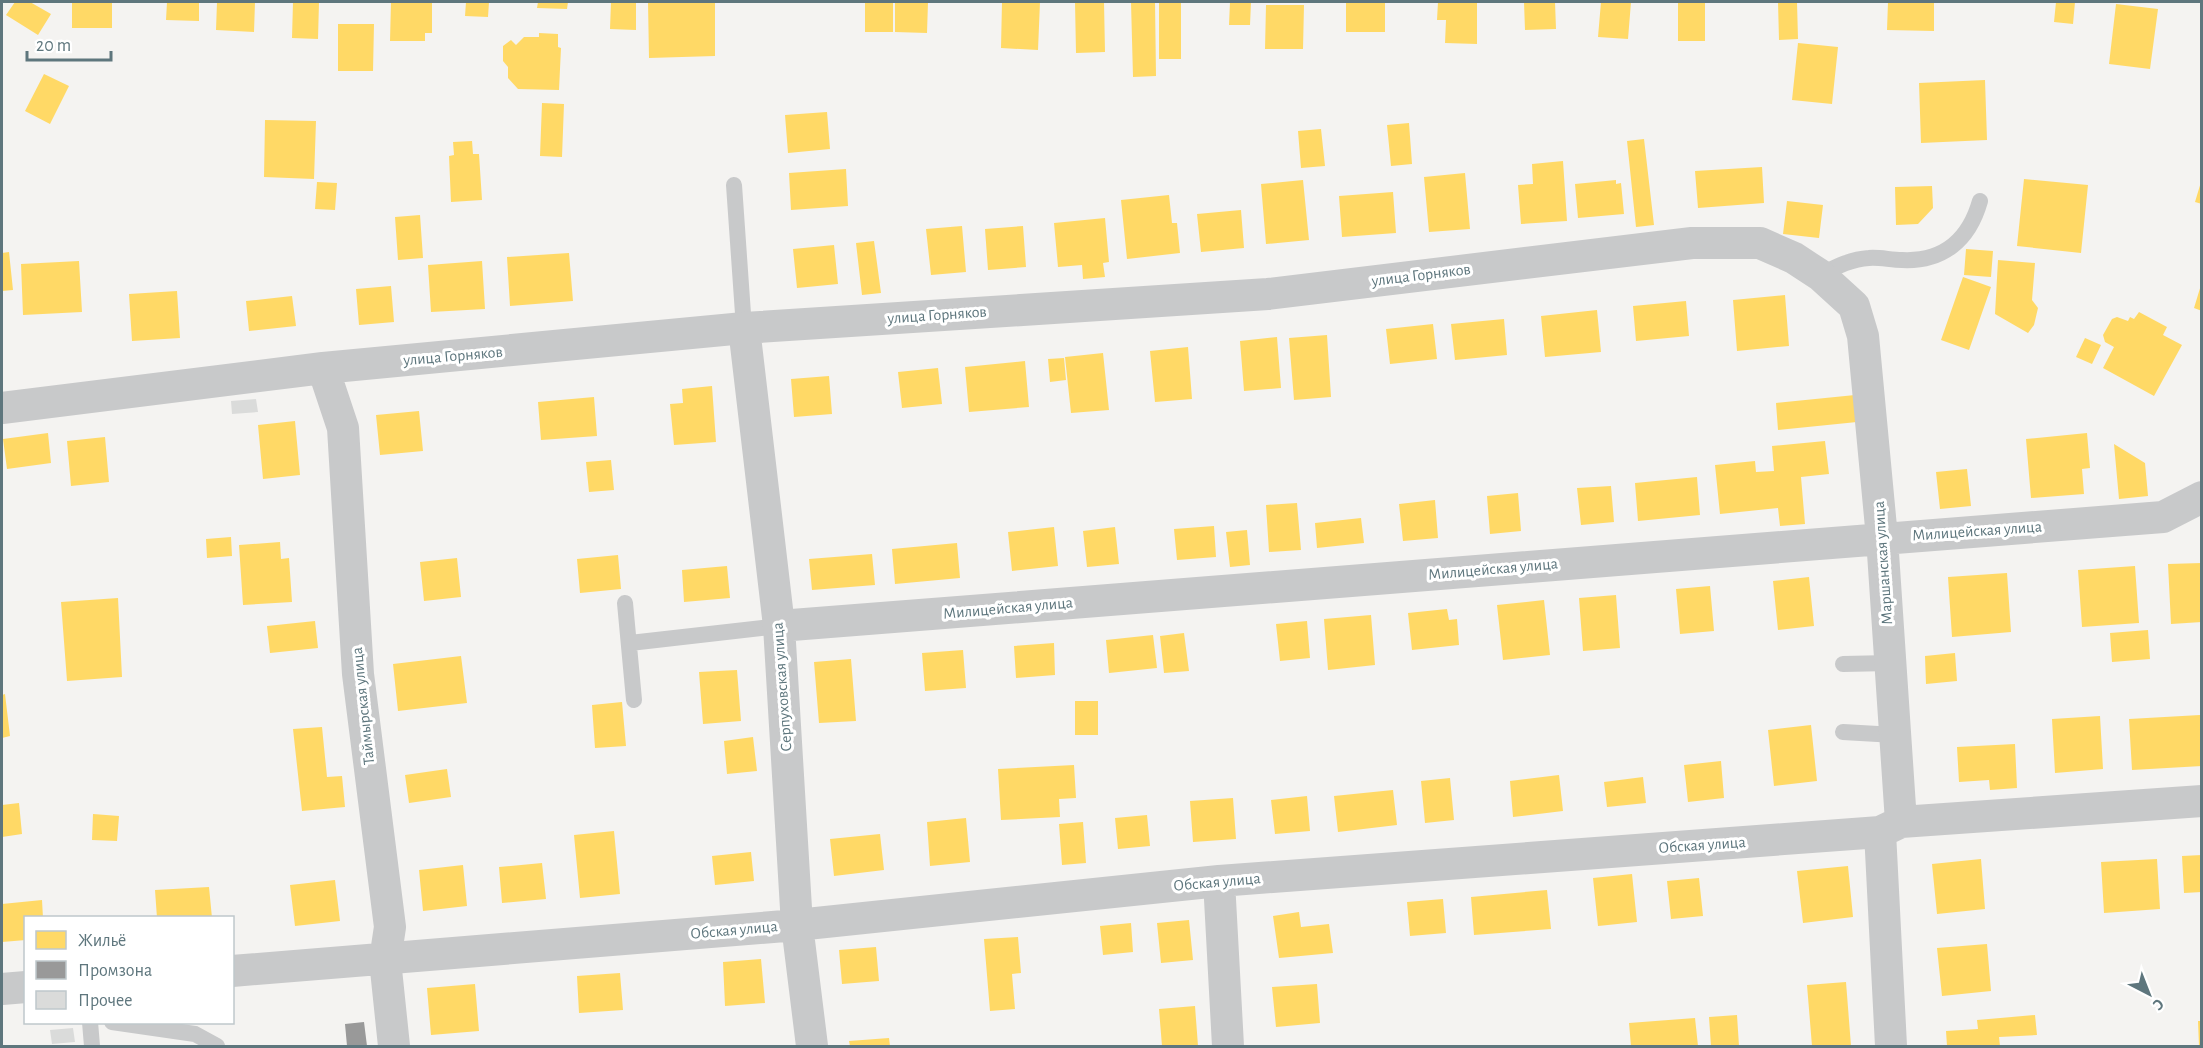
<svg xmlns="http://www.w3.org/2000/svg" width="2203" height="1048" font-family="'Alegreya Sans',sans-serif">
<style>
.homes{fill:#ffd966}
.industry{fill:#999}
.building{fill:#dadbda}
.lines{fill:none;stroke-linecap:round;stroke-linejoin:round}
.lane{stroke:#c8c9ca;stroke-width:16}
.street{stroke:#c8c9ca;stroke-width:32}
.labels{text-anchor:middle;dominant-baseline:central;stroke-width:6;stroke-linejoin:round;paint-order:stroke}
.street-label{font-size:16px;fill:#5e767d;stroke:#fff}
</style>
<rect width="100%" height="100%" fill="#f4f3f1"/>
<path class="homes" d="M15 2H30L51 14 38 35 6 15Z
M72 2H112V28H72Z
M167 2H199V21L166 20Z
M217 2H255L254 32 216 30Z
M293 2H319L318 39 292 38Z
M391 2H432V33H425V41H390Z
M466 2H489L488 17 465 16Z
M538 2H568L567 9 537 8Z
M611 2H636V30L610 29Z
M648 2H715V56L649 58Z
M865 2H893V32H865Z
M895 2H928L927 33 895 32Z
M1002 2H1040L1038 50 1001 48Z
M1075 2H1104L1105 52 1076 53Z
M1131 2H1155L1156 76 1133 77Z
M1159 2H1181V59H1159Z
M1230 2H1251L1250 25H1229Z
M1346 2H1385V32H1346Z
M1438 2H1477V44L1445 43 1446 20H1437Z
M1524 2H1555L1556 29 1525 30Z
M1601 2H1631L1628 39 1598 37Z
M1678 2H1705V41H1678Z
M1778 2H1797L1798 39 1779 40Z
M1888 2H1934V31L1887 30Z
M2056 2H2075L2073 24 2054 22Z
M2116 4 2158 9 2150 69 2109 64Z
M1266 5H1304L1303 49H1265Z
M338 24H374L373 71H338Z
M539 33 558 34V47L561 48 559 90 518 89 508 78V67L503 61V46L511 40 516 45 524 37H539Z
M1798 43 1838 47 1832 104 1792 100Z
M44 74 69 86 50 124 25 111Z
M1985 80 1987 140 1921 143 1919 83Z
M542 103 564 104 562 157 540 156Z
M827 112 830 149 788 153 785 115Z
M265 120 316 121 314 179 264 177Z
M1409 123 1412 164 1391 166 1387 125Z
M1321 129 1325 166 1301 168 1298 131Z
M1644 139 1654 225 1636 227 1627 141Z
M472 141 473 154H479L482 200 451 202 449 156 454 155 453 142Z
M1563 161 1567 221 1521 224 1518 185 1533 184 1532 164Z
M1762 167 1764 203 1698 208 1695 171Z
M846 169 848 206 791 210 789 173Z
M1465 173 1470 229 1429 232 1424 177Z
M2024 179 2088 185 2081 253 2017 246Z
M1303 180 1309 240 1266 244 1261 184Z
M1616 180V184L1621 183 1624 214 1578 218 1575 184Z
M317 182 337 183 335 210 315 209Z
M2201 182H2202V204L2195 202Z
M1932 186 1933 208 1918 224 1896 225 1895 187Z
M1393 192 1396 233 1342 237 1339 196Z
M1169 195 1172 223H1177L1180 253 1127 259 1121 200Z
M1787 201 1823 205 1819 238 1783 234Z
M1241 210 1244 248 1201 252 1197 214Z
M420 215 423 258 398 260 395 217Z
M1105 218 1109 262 1103 263 1105 277 1083 279 1082 265 1058 267 1054 223Z
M962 226 966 272 931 275 926 229Z
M1023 226 1026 267 988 270 985 229Z
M874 241 881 293 862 295 856 243Z
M834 245 838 284 797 288 793 249Z
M1966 249 1993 251 1991 277 1964 275Z
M9 252 13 290 2 291V253Z
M569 253 573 301 510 306 507 257Z
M1998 260 2035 263 2032 300 2038 308 2034 325 2028 333 1995 314Z
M79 261 82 312 23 315 21 264Z
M482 261 485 309 431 312 428 265Z
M1963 277 1991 287 1969 350 1941 340Z
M2201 285H2202V311L2194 308Z
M391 286 394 322 359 325 356 289Z
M177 291 180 338 132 341 129 294Z
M1785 295 1789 346 1737 351 1733 300Z
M292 296 296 326 249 331 246 301Z
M1686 301 1689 336 1636 341 1633 306Z
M1597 310 1601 352 1545 357 1541 316Z
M2139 312 2167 327 2163 335 2182 345 2154 396 2103 368 2114 347 2105 342 2103 335 2112 319 2117 317 2128 321 2130 317 2134 319Z
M1504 319 1507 355 1455 360 1451 324Z
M1433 324 1437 359 1390 364 1386 329Z
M1327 335 1331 397 1294 400 1289 338Z
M1277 337 1281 388 1244 391 1240 341Z
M2085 338 2101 345 2092 364 2076 357Z
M1188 347 1192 399 1155 402 1150 351Z
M1103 353 1109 410 1071 413 1065 357Z
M1064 358 1066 380 1050 382 1048 359Z
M1025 361 1029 407 969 412 965 367Z
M938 368 942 404 902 408 898 372Z
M829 376 832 414 794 417 791 379Z
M712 386 716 442 674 445 670 404 683 403 682 389Z
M1855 395 1857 422 1778 430 1776 403Z
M594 397 597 436 541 440 538 402Z
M419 411 423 451 380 455 376 415Z
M295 421 300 475 263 479 258 425Z
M48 433 51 463 7 469 3 439Z
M2087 433 2090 468 2082 469 2084 494 2031 498 2026 439Z
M105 437 109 482 71 486 67 441Z
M1825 441 1829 474 1801 477 1805 524 1780 526 1778 508 1720 514 1715 465 1755 461 1756 472 1774 471 1772 446Z
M2114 444 2145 463 2148 496 2119 499Z
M611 460 614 490 589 492 586 462Z
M1967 469 1971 506 1940 509 1936 472Z
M1697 477 1700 515 1638 521 1635 483Z
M1611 486 1614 522 1581 525 1577 488Z
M1518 493 1521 531 1490 534 1487 496Z
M1435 500 1438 538 1403 541 1399 504Z
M1297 503 1301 550 1269 552 1266 505Z
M1361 518 1364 543 1317 548 1315 523Z
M1214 526 1216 557 1177 560 1174 529Z
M1054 527 1058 566 1012 571 1008 532Z
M1115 527 1119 564 1087 567 1083 531Z
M1247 530 1250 565 1230 567 1226 532Z
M231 537 232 556 207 558 206 539Z
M280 542 281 559 289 558 292 602 243 605 239 545Z
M957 543 960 578 895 584 892 549Z
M872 554 875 585 812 590 809 559Z
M618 555 621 589 580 593 577 559Z
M457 558 461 597 424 601 420 562Z
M2202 563V622L2171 624 2168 564Z
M727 566 730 598 684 602 682 570Z
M2135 566 2139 623 2082 627 2078 570Z
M2007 573 2011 632 1952 637 1948 577Z
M1809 577 1814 626 1778 630 1773 581Z
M1710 586 1714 631 1680 634 1676 589Z
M1616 595 1620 648 1583 651 1579 598Z
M118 598 122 677 67 681 61 602Z
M1544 600 1550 655 1503 660 1497 605Z
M1447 609 1449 620 1457 619 1459 645 1412 650 1408 613Z
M1371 615 1375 665 1328 670 1324 619Z
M315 621 318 648 270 653 267 626Z
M1307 621 1310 658 1280 661 1276 624Z
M2148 630 2150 659 2112 662 2110 633Z
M1184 633 1189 671 1164 673 1160 636Z
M1153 635 1157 668 1109 673 1106 640Z
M1054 643 1055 675 1016 678 1014 646Z
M963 650 966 688 925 691 922 653Z
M1955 653 1957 681 1926 684 1925 656Z
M461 656 467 703 398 711 393 664Z
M851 659 856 721 819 723 814 662Z
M737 670 741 721 703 724 699 672Z
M5 694 10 736 2 738V695Z
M1075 701H1098V735H1075Z
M622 702 626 746 595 748 592 705Z
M2200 715 2202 766 2132 770 2129 719Z
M2100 716 2103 769 2055 773 2052 719Z
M1811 725 1817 781 1774 786 1768 730Z
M322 727 327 777 342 776 345 807 302 811 293 729Z
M753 737 757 771 727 774 724 741Z
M2015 744 2017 788 1990 790 1989 780 1959 782 1957 747Z
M1721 761 1724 798 1688 802 1684 765Z
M1074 765 1076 798 1059 799 1060 817 1001 820 998 769Z
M447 769 451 797 409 803 405 775Z
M1559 775 1563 811 1513 817 1510 781Z
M1643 777 1646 803 1607 807 1604 782Z
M1450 778 1454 820 1425 823 1421 781Z
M1393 790 1397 825 1338 832 1334 796Z
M1307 796 1310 831 1275 834 1271 800Z
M1233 798 1236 839 1193 842 1190 801Z
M19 803 22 834 2 837V805Z
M93 814 119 816 117 841 92 840Z
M1147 815 1150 846 1118 849 1115 818Z
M966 818 970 862 930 866 927 822Z
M1083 822 1086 863 1062 865 1059 824Z
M614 831 620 894 580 898 574 835Z
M880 834 884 870 834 876 830 839Z
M751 852 754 881 715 885 712 856Z
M2202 855V892L2184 893 2182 856Z
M1981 859 1985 909 1937 914 1932 864Z
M2157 859 2160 909 2104 913 2101 862Z
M542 863 546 899 502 903 499 867Z
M463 865 467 906 423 911 419 870Z
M1848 866 1853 917 1803 923 1797 871Z
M1632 874 1637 922 1598 926 1593 878Z
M1699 878 1703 916 1671 919 1667 881Z
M335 880 340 921 295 926 290 885Z
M209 887 212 918H157L155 890Z
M1547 890 1551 929 1474 935 1471 897Z
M1443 899 1446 933 1410 936 1407 902Z
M42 900 43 918H26V940L2 942V904Z
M1299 912 1301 927 1329 924 1333 953 1279 958 1273 916Z
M1189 920 1193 960 1161 963 1157 923Z
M1131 923 1133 952 1103 955 1100 926Z
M1018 937 1021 973 1012 974 1015 1009 990 1011 984 939Z
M1987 944 1991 991 1942 996 1937 948Z
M876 947 879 981 842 984 839 950Z
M761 959 765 1003 725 1006 723 962Z
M620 973 623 1010 579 1013 577 976Z
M1846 982 1851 1046H1812L1807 985Z
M475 984 479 1031 431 1035 427 988Z
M1317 984 1320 1023 1276 1027 1272 987Z
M1195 1006 1198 1046H1162L1159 1009Z
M1737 1015 1739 1046H1711L1709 1017Z
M2035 1015 2037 1035 1999 1037 2000 1046H1947L1946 1031 1978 1029 1977 1020Z
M1695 1018 1698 1046H1631L1629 1023Z
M2198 1021H2202V1046H2199Z
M889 1038 890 1046H850L849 1041Z"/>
<path class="industry" d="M364 1022 367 1046H347L345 1024Z"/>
<path class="building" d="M256 399 258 412 232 414 231 401Z
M73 1028 75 1042 52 1044 50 1030Z"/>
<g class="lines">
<path class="lane" d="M734 185 744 328
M1820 275C1836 267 1851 259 1869 258 1879 257 1891 260 1902 260 1943 262 1969 240 1980 201
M625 603 634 700
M630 643 779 626
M1843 664 1890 663
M1843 732 1895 735
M90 1022 92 1046
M112 1022 195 1034 217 1046"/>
<path class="street" d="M744 328 779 626 797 925 812 1046
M323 368 343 428 358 674 390 927 385 960 394 1046
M2 408 323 368 744 328 1268 294 1692 243H1760L1794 258 1820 275 1854 306 1863 336 1882 538 1901 822
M779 626 2163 517 2202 497
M1880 832 1891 1046
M1219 881 1228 1046
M232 971 797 925 1219 881 1880 832 1901 822 2202 801
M2 989 26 987"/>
</g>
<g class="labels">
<g class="street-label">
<text transform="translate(1421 275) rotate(-7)">улица Горняков</text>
<text transform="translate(937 315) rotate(-4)">улица Горняков</text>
<text transform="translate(453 356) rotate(-5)">улица Горняков</text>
<text transform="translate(1977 531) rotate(-4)">Милицейская улица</text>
<text transform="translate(1883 563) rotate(-94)">Маршанская улица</text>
<text transform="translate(1493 569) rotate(-5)">Милицейская улица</text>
<text transform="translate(1008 608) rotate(-5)">Милицейская улица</text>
<text transform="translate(782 687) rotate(-94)">Серпуховская улица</text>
<text transform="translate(363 706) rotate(-96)">Таймырская улица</text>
<text transform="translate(1702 845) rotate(-4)">Обская улица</text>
<text transform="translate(1217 882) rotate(-5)">Обская улица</text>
<text transform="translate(734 930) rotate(-5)">Обская улица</text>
</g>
</g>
<rect width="2203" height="1048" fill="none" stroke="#5e767d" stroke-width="6"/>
<rect x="24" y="916" width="210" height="108" fill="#ffffff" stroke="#bfc8cb" stroke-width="1.5"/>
<rect x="36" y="931" width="30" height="18" fill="#ffd966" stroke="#bfc8cb" stroke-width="1.5"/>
<text x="78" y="946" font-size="18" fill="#5e767d">Жильё</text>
<rect x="36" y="961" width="30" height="18" fill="#999999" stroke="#bfc8cb" stroke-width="1.5"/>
<text x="78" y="976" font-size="18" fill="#5e767d">Промзона</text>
<rect x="36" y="991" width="30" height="18" fill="#dadbda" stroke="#bfc8cb" stroke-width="1.5"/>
<text x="78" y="1006" font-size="18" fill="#5e767d">Прочее</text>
<g transform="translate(2149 994) rotate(138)" stroke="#ffffff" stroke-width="4.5" paint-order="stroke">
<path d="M0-4.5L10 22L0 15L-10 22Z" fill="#5e767d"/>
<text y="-9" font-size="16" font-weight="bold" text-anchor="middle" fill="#5e767d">С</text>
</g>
<path d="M27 51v9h84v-9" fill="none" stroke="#5e767d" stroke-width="3"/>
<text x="36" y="51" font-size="18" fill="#5e767d" stroke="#ffffff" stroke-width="4.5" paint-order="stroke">20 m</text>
</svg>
